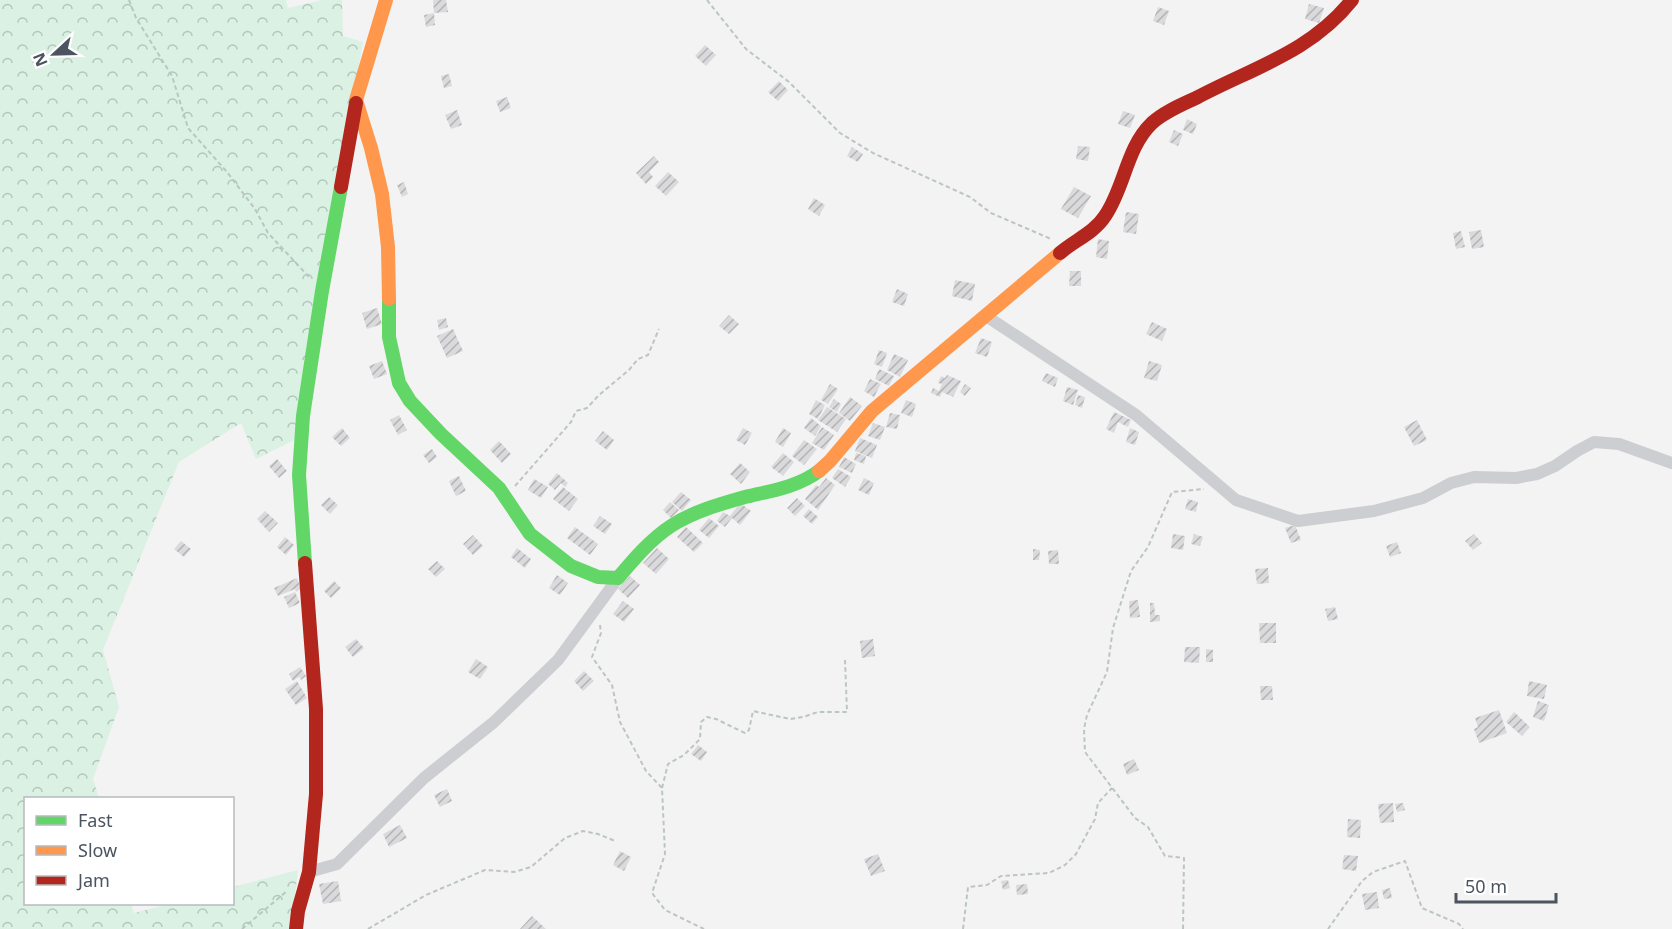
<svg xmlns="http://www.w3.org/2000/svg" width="1672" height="929" font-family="'Noto Sans',sans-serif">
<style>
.forest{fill:url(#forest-crowns)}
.building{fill:url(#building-hatch)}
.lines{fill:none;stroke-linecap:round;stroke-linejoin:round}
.path{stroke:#bbc6c3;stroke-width:2;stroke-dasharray:4.5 3;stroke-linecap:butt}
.street{stroke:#cdced1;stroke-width:12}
.fast{stroke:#63d668;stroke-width:14}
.slow{stroke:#ff974d;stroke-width:14}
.jam{stroke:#b3261e;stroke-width:14}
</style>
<defs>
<pattern id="forest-crowns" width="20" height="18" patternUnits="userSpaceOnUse" patternTransform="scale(1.5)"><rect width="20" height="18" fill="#daf1e4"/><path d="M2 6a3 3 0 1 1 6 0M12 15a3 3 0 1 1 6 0" fill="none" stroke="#b3c6bc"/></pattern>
<pattern id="building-hatch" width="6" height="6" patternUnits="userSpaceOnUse" patternTransform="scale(1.5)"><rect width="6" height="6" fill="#dadadc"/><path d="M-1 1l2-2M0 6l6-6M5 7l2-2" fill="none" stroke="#b3b3b6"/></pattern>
</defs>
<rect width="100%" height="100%" fill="#f4f3f3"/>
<path class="forest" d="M0 0H286L288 8 322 0H342L343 36 363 42 294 440 256 459 241 423 179 462 103 650 119 707 93 779 99 798H26V904H131L134 913 169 904H232L233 887 298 870 291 929H0Z"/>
<path class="building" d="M433 0H446L448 12 434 13Z
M1309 4 1324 8 1319 23 1305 19Z
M1158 7 1169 11 1164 25 1153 21Z
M434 13 435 25 426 27 424 15Z
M705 45 716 55 706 66 695 56Z
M449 74 452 86 444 88 441 76Z
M779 81 788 90 778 101 768 92Z
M507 97 511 108 500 112 496 101Z
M457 110 462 125 451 129 445 115Z
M1123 111 1135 115 1130 128 1118 124Z
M1187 119 1197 124 1193 134 1183 130Z
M1174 130 1183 134 1178 146 1169 142Z
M1078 146 1090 147 1088 161 1076 159Z
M852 147 863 154 858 162 847 156Z
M654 156 659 162 649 172 653 177 646 184 636 173Z
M668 172 679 182 666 196 655 186Z
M404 182 408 194 402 197 397 185Z
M1074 187 1091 196 1078 218 1061 209Z
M814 198 825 205 819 216 808 209Z
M1126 212 1139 214 1136 234 1123 232Z
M1481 230 1484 247 1472 249 1469 232Z
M1461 231 1465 247 1456 249 1453 233Z
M1098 239 1109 241 1107 259 1096 257Z
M1070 271H1081V286H1069Z
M955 280 975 284 972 301 952 296Z
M897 289 908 294 904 306 892 302Z
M377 308 382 324 367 329 362 313Z
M729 315 739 324 729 334 719 326Z
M446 318 448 327 439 330 437 320Z
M1152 322 1167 329 1162 341 1146 334Z
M453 329 463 351 447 358 437 336Z
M981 338 992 342 987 357 975 353Z
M879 350 887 353 882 367 874 364Z
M894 354 908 360 900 377 887 370Z
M382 361 387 374 374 379 369 366Z
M1149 361 1162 365 1157 381 1144 378Z
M879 369 894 376 889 386 875 379Z
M1046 373 1058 378 1055 387 1042 381Z
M947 375 961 381 953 397 942 392 940 397 931 393 933 388 939 391 942 384 938 383 941 376 945 378Z
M870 379 881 384 874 397 864 391Z
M830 384 838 389 828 404 821 400Z
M965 384 971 388 965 396 960 392Z
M1067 387 1078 390 1073 405 1063 401Z
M1078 395 1085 397 1082 408 1075 405Z
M850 397 862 406 850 421 839 413Z
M834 399 841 404 837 412 829 407Z
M816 400 825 405 818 419 809 414Z
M906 400 916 404 912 417 901 413Z
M827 407 846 419 837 432 818 420Z
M1114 412 1131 420 1128 427 1118 422 1114 433 1106 429Z
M890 413 900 415 897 429 886 427Z
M399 415 407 430 398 435 390 420Z
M811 418 821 426 815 436 804 428Z
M1417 420 1427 440 1414 446 1404 427Z
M873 423 885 427 880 440 868 436Z
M822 427 834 435 824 450 812 443Z
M342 428 350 438 341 446 332 437Z
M743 428 752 433 745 445 736 440Z
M783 428 791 433 783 447 775 442Z
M1130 428 1139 432 1135 445 1126 442Z
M603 431 614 440 607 450 595 441Z
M860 438 877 445 872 458 855 451Z
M804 440 817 449 804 465 792 456Z
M499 441 511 454 502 463 490 450Z
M432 449 437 457 429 463 423 455Z
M783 453 794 462 783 476 771 467Z
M856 453 866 456 864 464 854 460Z
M844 457 856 464 852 473 839 467Z
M277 459 287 471 279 478 269 466Z
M740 463 750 472 741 484 730 474Z
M838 469 851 477 845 487 832 478Z
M557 473 568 483 565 487 561 483 555 490 548 484Z
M459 476 466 491 456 496 449 481Z
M826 478 835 485 818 510 805 499 816 485 819 487Z
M864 478 874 483 869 495 858 490Z
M534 479 548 487 541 498 528 490Z
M563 487 578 499 569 511 553 499Z
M681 492 691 500 682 511 672 502Z
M329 497 338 505 330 514 321 505Z
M797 498 805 506 795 516 787 508Z
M1188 499 1198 502 1196 512 1185 509Z
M670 502 679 510 671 518 663 510Z
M740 503 751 511 740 525 732 518 725 527 717 521 723 512 730 516Z
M809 509 818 517 812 524 803 516Z
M265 511 278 523 269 532 257 519Z
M600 516 612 524 605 534 593 526Z
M709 518 719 526 709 538 699 530Z
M1295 525 1301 540 1291 543 1285 528Z
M575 527 598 544 590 555 567 538Z
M686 527 703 543 694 552 677 537Z
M1173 534 1185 536 1183 550 1171 548Z
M1194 534 1203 537 1200 546 1191 544Z
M1474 534 1482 543 1473 550 1465 541Z
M473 535 483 546 473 555 463 544Z
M285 537 294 545 286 555 277 547Z
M181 541 191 549 184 557 174 549Z
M1397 542 1401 553 1390 557 1386 546Z
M517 548 531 559 525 568 511 557Z
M657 548 669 559 656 574 643 563Z
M1033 549 1040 550 1039 560H1033Z
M1058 550 1059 564H1049L1048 551Z
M437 561 445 569 436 577 428 569Z
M1268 568 1269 583 1257 584 1255 569Z
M557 575 568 583 560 595 549 588Z
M630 576 640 585 628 598 618 589Z
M297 578 301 589 296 592 295 589 278 596 274 588Z
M334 581 341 588 331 598 324 591Z
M295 592 300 603 289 608 284 597Z
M1138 600 1140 617 1130 618 1129 601Z
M623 601 634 609 624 622 613 614Z
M1150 603H1154L1155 615H1160V621L1150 622Z
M1335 607 1338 619 1328 621 1325 609Z
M1259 623H1276V643H1260Z
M356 639 364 648 353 657 345 647Z
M873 639 875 656 862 658 860 641Z
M1185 647H1200L1199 663 1184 662Z
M1206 649 1213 650V662H1206Z
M476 659 488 667 480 679 468 672Z
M300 667 306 676 301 680 299 677 293 681 289 674Z
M584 671 594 681 583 691 574 681Z
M297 681 307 698 296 705 285 689Z
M1529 681 1547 685 1544 699 1527 696Z
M1260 686H1272L1273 700H1261Z
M1538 701 1549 705 1544 721 1533 717Z
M1499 710 1507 733 1479 743 1474 729 1478 727 1475 718Z
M1514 712 1530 727 1522 736 1506 722Z
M698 745 707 752 701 761 691 754Z
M1134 759 1139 770 1127 775 1123 764Z
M447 789 452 801 440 807 434 795Z
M1393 803 1394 822 1380 823 1378 804Z
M1403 803 1405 810 1397 812 1395 804Z
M1348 819 1361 820 1360 838 1347 837Z
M400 825 407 838 389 847 383 834Z
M620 851 631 857 624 871 613 865Z
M878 854 885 871 871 876 864 859Z
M1344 855 1358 856 1356 871 1342 869Z
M1008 880 1010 888 1003 890 1001 881Z
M338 881 341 901 323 904 319 884Z
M1027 884 1028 894 1017 895 1016 885Z
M1390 888 1392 898 1384 899 1382 890Z
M1377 892 1379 908 1365 910 1362 894Z
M532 916 546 929H520Z"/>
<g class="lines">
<path class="path" d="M129 0 136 18 172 76 188 128 227 172 255 209 268 233 310 278
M707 0 746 49 789 82 840 133 873 153 970 197 991 213 1051 239
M515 486 571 422 576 411 587 408 599 395 629 370 638 359 648 355 659 329
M600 625 601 633 592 657 612 685 620 722 646 771 662 788 665 854 652 893 665 910 704 929
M662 788 668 764 684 755 700 739 701 722 707 717 716 719 745 733 749 730 753 711 790 719 803 717 818 712H847L845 660
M242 929 287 891
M368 929 426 895 485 870 514 872 531 867 565 838 583 831 598 834 615 841
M963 929 968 887 987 885 1001 876 1049 873 1065 865 1076 854 1095 819 1098 803 1112 788
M1183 929 1184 858 1165 856 1148 827 1135 818 1085 752 1084 729 1087 715 1107 672 1113 628 1131 571 1148 547 1172 492 1204 489
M1328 929 1362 881 1373 872 1405 861 1422 908 1459 924 1463 929"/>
<path class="street" d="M986 316 1136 415 1236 500 1298 521 1374 511 1423 498 1451 483 1474 477 1516 478 1537 474 1555 466 1577 451 1594 442 1619 444 1672 463
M309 872 337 864 424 778 494 722 558 660 618 578"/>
<path class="fast" d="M389 299V337L399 383 410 401 441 434 499 488 530 534 571 566 598 577 618 578C633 560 651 539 671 526 692 512 720 504 745 497 770 491 798 487 819 471
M305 563 299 475 303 416 322 291 341 187"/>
<path class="slow" d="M386 0 356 100 371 148 382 194 388 247 389 299
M819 471 830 461 872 411 1060 253"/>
<path class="jam" d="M341 187 356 103
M1060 253C1075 240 1094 233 1105 216 1125 187 1126 148 1152 123 1164 112 1181 105 1196 98 1252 68 1311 52 1352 0
M296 929 298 911 309 872 316 794V709L305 563"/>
</g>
<rect x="24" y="797" width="210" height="108" fill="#ffffff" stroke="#b7bbbf" stroke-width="1.5"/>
<rect x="36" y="816" width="30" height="9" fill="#63d668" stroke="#b7bbbf" stroke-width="1.5"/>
<text x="78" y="827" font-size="18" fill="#4b545f">Fast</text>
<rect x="36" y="846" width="30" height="9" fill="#ff974d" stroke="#b7bbbf" stroke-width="1.5"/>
<text x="78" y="857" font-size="18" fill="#4b545f">Slow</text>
<rect x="36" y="876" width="30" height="9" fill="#b3261e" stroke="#b7bbbf" stroke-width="1.5"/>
<text x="78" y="887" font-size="18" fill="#4b545f">Jam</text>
<g transform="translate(54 54) rotate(248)" stroke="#ffffff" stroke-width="4.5" paint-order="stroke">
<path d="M0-4.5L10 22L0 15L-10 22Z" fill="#4b545f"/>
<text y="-9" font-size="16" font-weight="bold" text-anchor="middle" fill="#4b545f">N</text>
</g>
<path d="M1456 893v9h100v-9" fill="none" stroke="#4b545f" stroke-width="3"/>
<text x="1465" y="893" font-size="18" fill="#4b545f" stroke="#ffffff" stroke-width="4.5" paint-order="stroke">50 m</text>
</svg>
